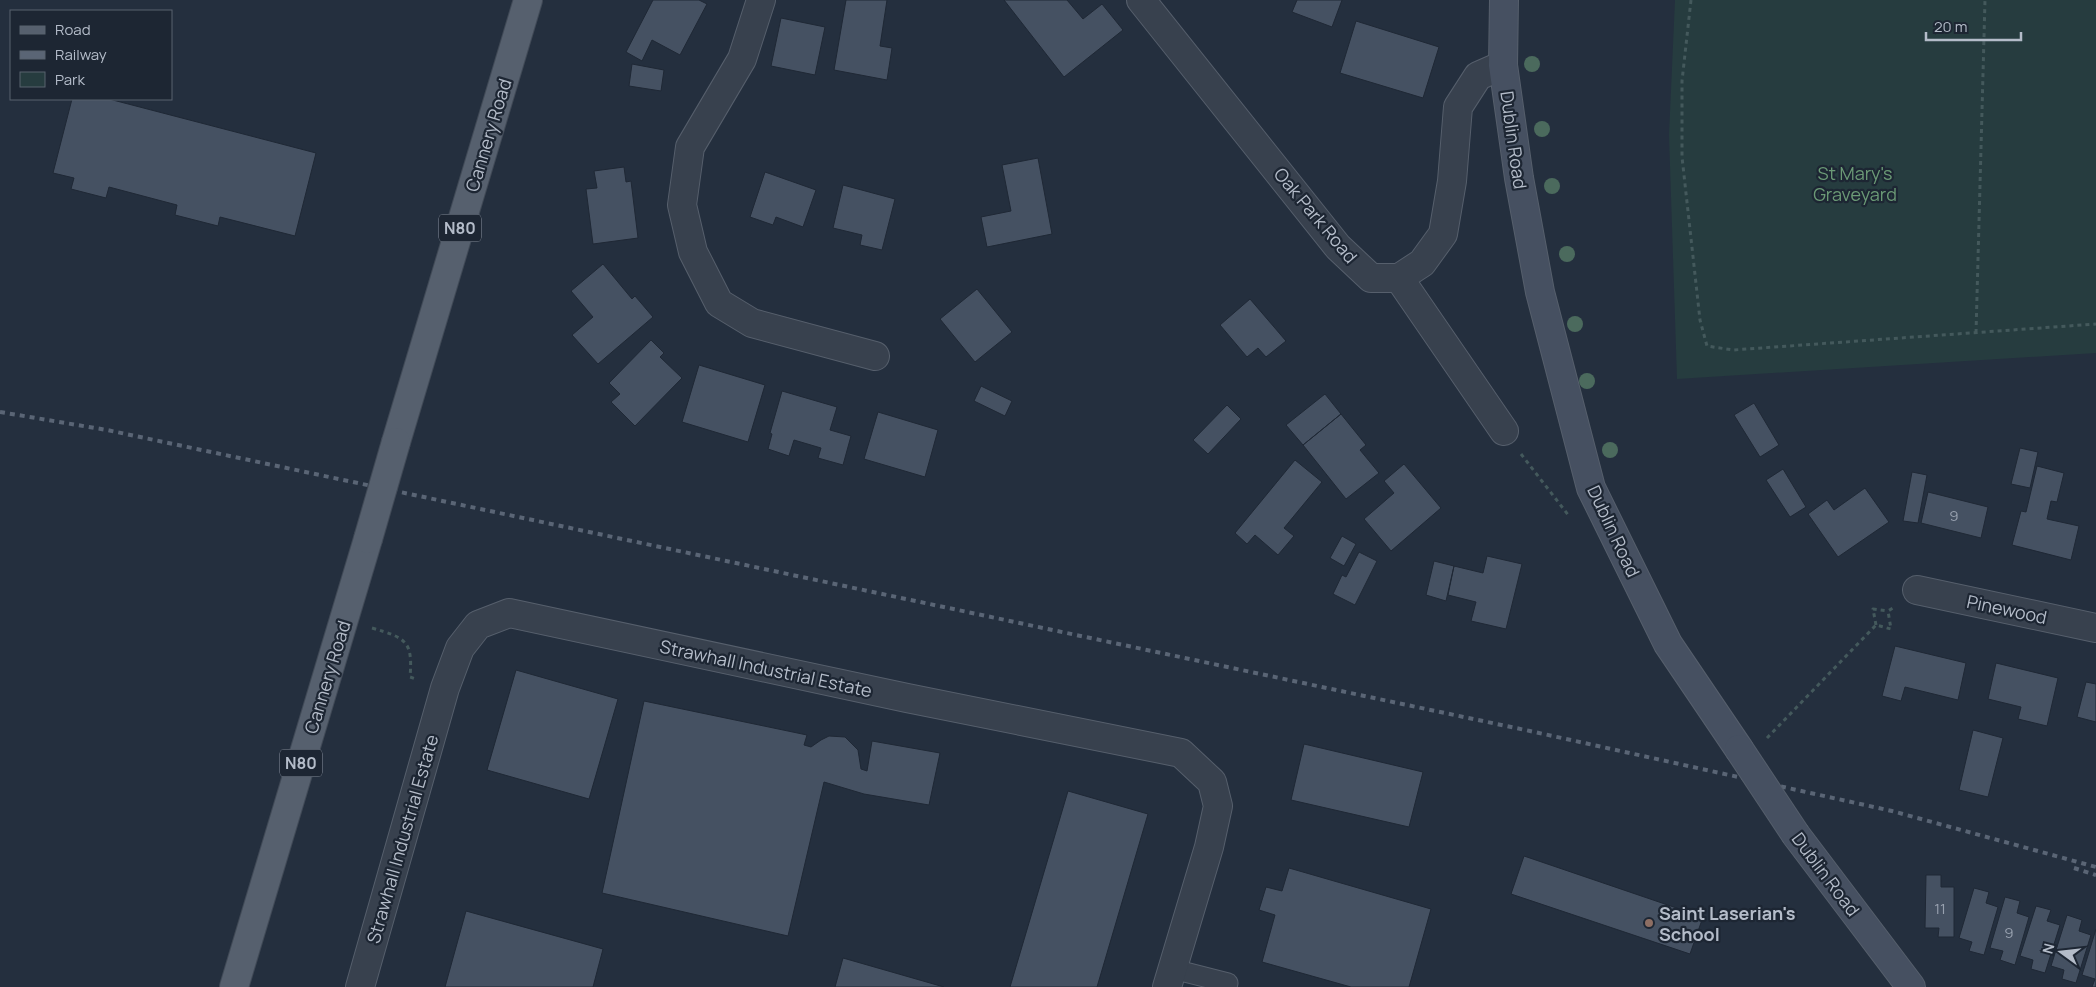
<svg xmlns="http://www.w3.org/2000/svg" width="2096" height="987" font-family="Manrope,sans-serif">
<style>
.green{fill:#263c3f}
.building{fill:#455162;stroke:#1f2835}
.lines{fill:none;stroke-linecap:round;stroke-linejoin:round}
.lane-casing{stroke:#565f6c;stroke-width:21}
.street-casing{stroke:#565f6c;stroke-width:30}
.secondary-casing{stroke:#565f6c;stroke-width:30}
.primary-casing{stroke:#414a57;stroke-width:30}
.path{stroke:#44595c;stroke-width:3;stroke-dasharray:4 4;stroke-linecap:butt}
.lane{stroke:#38414e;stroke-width:19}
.street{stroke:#38414e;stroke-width:28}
.secondary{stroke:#465061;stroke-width:28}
.primary{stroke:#56606e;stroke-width:28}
.rail{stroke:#5a6575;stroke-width:4;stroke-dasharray:5 5;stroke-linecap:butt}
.secondary-bridge-casing{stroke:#565f6c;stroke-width:30;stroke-linecap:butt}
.primary-bridge-casing{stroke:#414a57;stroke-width:30;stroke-linecap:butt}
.secondary-bridge{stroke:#465061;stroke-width:28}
.primary-bridge{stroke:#56606e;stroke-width:28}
.tree{fill:#4b6a5d}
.education-dot{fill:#8d6e63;stroke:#1d2633;stroke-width:2}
.labels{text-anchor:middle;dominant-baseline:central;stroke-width:4.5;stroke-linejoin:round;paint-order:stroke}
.number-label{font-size:15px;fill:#98a1af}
.shield{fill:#1d2633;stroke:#878f9c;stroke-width:1}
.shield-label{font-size:16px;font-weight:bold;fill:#b4bcc9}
.street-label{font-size:18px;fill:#b4bcc9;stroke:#1d2633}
.park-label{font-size:18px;fill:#6b9a76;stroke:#1d2633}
.poi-label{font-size:18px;font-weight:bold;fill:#b4bcc9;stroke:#1d2633;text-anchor:start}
</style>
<rect width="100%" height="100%" fill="#242f3e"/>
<path class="green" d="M1675 0H2096V353L1677 379 1669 135Z"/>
<path class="building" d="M653 0H699L707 4 680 55 652 40 642 61 626 52Z
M846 0H887L880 46 892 48 887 80 834 70Z
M1004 0H1067L1083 19 1102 4 1123 30 1064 77Z
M1297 0H1342L1332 27 1292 12Z
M781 18 825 27 815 75 771 66Z
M1356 21 1439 47 1423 98 1340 73Z
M632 64 664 70 661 91 629 86Z
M72 99H109L316 153 295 236 220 217 218 226 175 215 177 205 109 187 106 198 71 189 74 178 53 173Z
M1038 158 1052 234 987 247 981 217 1011 211 1002 165Z
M624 167 626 182 631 181 638 238 593 244 586 189 597 188 594 171Z
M765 172 816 190 803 227 776 217 773 225 750 217Z
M843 185 895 199 882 250 860 245 862 235 833 228Z
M603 264 632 299 635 296 653 317 598 364 572 335 593 317 571 291Z
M977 289 1012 332 975 362 940 319Z
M1250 299 1286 341 1266 357 1258 348 1247 357 1220 325Z
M651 340 664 353 660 357 682 378 635 426 611 402 620 394 609 383Z
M699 365 765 385 748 442 682 422Z
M981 386 1012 401 1005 416 974 401Z
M782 391 837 407 830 430 851 436 843 465 818 458 821 448 794 440 789 456 768 449 772 434 770 433Z
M1325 394 1341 414 1303 445 1286 425Z
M1754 403 1779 445 1760 457 1734 415Z
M1227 405 1241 419 1208 454 1193 440Z
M878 412 938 430 925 477 864 459Z
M1341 414 1366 445 1360 450 1379 473 1346 499 1303 445Z
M2020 448 2038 452 2030 488 2011 484Z
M1295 460 1322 482 1284 528 1294 536 1278 555 1255 535 1247 544 1235 533Z
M1404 464 1441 508 1391 551 1364 519 1394 493 1384 481Z
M2037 466 2064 473 2057 502 2051 501 2047 519 2079 526 2071 560 2012 545 2021 511 2026 512Z
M1783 469 1806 507 1790 517 1766 480Z
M1912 472 1927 475 1918 523 1903 521Z
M1865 488 1889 522 1838 557 1808 514 1827 500 1834 510Z
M1928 492 1988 507 1981 538 1921 523Z
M1342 536 1356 544 1344 566 1330 558Z
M1359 552 1377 561 1355 605 1333 594 1342 575 1346 577Z
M1487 556 1522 564 1506 629 1471 621 1476 602 1448 595 1454 566 1483 573Z
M1434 561 1454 566 1446 601 1426 595Z
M1895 646 1966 663 1958 700 1905 687 1901 701 1882 696Z
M1996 663 2058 678 2047 726 2018 719 2021 707 1988 699Z
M516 670 618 699 589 799 487 770Z
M2086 682 2096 684V722L2077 717Z
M644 701 807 735 804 745 811 747 821 740 829 736 845 737 858 750 861 769 867 771 872 741 940 753 929 805 864 794 824 782 788 936 602 893Z
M1973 730 2003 738 1988 797 1959 790Z
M1304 744 1423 772 1409 827 1291 800Z
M1068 791 1148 814 1097 987H1010Z
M1524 856 1703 917 1690 954 1511 894Z
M1289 868 1431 909 1409 987H1351L1262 962 1275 915 1259 910 1266 887 1282 891Z
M1926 875H1941V887H1954V937H1938L1939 928H1925Z
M1974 888 1989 892 1986 903 1998 907 1984 955 1969 951 1972 942 1959 938Z
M2005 897 2020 901 2017 913 2029 917 2015 965 2000 960 2003 951 1990 948Z
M2036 906 2051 910 2047 921 2060 925 2045 973 2031 969 2033 960 2020 956Z
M466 911 603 949 593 987H445Z
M2067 915 2082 920 2079 931 2091 935 2076 983 2062 979 2064 970 2051 966Z
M2096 929V987H2092L2095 979 2082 975Z
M843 958 944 987H835Z"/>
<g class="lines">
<g class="lane-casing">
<path id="lane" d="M1173 969 1228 983 1227 987"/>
</g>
<g class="street-casing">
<path id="street" d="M761 0 742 59 690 147 682 205 693 252 719 303 752 323 875 356
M1141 0 1338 247 1371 278H1399L1422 263 1443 234 1452 181 1458 107 1478 76 1503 65
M1399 278 1504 431
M1917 590 2096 628
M360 987 445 688 460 648 478 625 509 613 907 698 1181 753 1212 782 1218 806 1209 847 1167 987"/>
</g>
<g class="secondary-casing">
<path id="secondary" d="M1504 0 1503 65 1519 178 1540 292 1591 488 1668 644 1739 749
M1796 835 1911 987"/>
</g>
<g class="primary-casing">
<path id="primary" d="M396 442 528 0
M234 987 368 539"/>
</g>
<path class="path" d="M1691 0 1682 81V157L1700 320 1707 346 1733 350 2096 324
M1976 333 1985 0
M1521 454 1569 516
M1876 625 1873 609 1888 611
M372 628C406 638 413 641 410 677L416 679
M1767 738 1876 625 1891 629 1888 611 1893 608"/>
<use href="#lane" class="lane"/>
<use href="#street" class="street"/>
<use href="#secondary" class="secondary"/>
<use href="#primary" class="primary"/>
<path class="rail" d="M0 412 107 430 1530 731 1892 811 2096 867
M2074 868 2096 875"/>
<g class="secondary-bridge-casing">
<path id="secondary-bridge" d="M1739 749 1796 835"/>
</g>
<g class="primary-bridge-casing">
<path id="primary-bridge" d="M368 539 396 442"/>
</g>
<use href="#secondary-bridge" class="secondary-bridge"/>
<use href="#primary-bridge" class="primary-bridge"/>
</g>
<g class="tree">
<circle cx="1532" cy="64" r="8"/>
<circle cx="1542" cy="129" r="8"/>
<circle cx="1552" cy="186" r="8"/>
<circle cx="1567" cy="254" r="8"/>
<circle cx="1575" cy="324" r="8"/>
<circle cx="1587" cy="381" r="8"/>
<circle cx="1610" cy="450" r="8"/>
</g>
<circle class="education-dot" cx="1649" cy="923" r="5"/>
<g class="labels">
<g class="number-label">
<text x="1954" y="515">9</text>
<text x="1940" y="908">11</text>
<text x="2009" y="932">9</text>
</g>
<g class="shield">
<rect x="439" y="214.5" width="42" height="27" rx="4"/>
<rect x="280" y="749.5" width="42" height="27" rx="4"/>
</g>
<g class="shield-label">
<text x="460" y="228">N80</text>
<text x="301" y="763">N80</text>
</g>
<g class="street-label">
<text transform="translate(488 135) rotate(-73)">Cannery Road</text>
<text transform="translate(1514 140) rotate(82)">Dublin Road</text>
<text transform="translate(1316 215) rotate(50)">Oak Park Road</text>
<text transform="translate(1614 531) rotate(65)">Dublin Road</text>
<text transform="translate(2007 609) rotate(12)">Pinewood</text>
<text transform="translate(766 668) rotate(12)">Strawhall Industrial Estate</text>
<text transform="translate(327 677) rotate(-73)">Cannery Road</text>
<text transform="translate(402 839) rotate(-74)">Strawhall Industrial Estate</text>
<text transform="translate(1826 874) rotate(53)">Dublin Road</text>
</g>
<g class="park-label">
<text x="1855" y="173">St Mary's<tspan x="1855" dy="21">Graveyard</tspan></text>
</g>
<g class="poi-label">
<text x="1659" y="913">Saint Laserian's<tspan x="1659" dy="21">School</tspan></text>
</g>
</g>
<rect x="10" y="10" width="162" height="90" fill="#1d2633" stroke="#59626f"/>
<rect x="20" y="26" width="25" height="8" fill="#56606e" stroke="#59626f"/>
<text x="55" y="35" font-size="15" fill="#b4bcc9">Road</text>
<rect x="20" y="51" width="25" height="8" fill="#5a6575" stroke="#59626f"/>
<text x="55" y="60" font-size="15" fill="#b4bcc9">Railway</text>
<rect x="20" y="72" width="25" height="15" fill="#263c3f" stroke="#59626f"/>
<text x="55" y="85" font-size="15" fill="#b4bcc9">Park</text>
<g transform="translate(2061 952) rotate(285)" stroke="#1d2633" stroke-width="4" paint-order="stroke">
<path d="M0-4L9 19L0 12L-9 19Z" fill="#b4bcc9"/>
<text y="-8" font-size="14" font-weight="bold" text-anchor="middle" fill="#b4bcc9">N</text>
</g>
<path d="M1926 32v8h95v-8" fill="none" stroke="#b4bcc9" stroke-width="2.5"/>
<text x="1934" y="32" font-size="15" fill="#b4bcc9" stroke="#1d2633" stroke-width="4" paint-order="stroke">20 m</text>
</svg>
